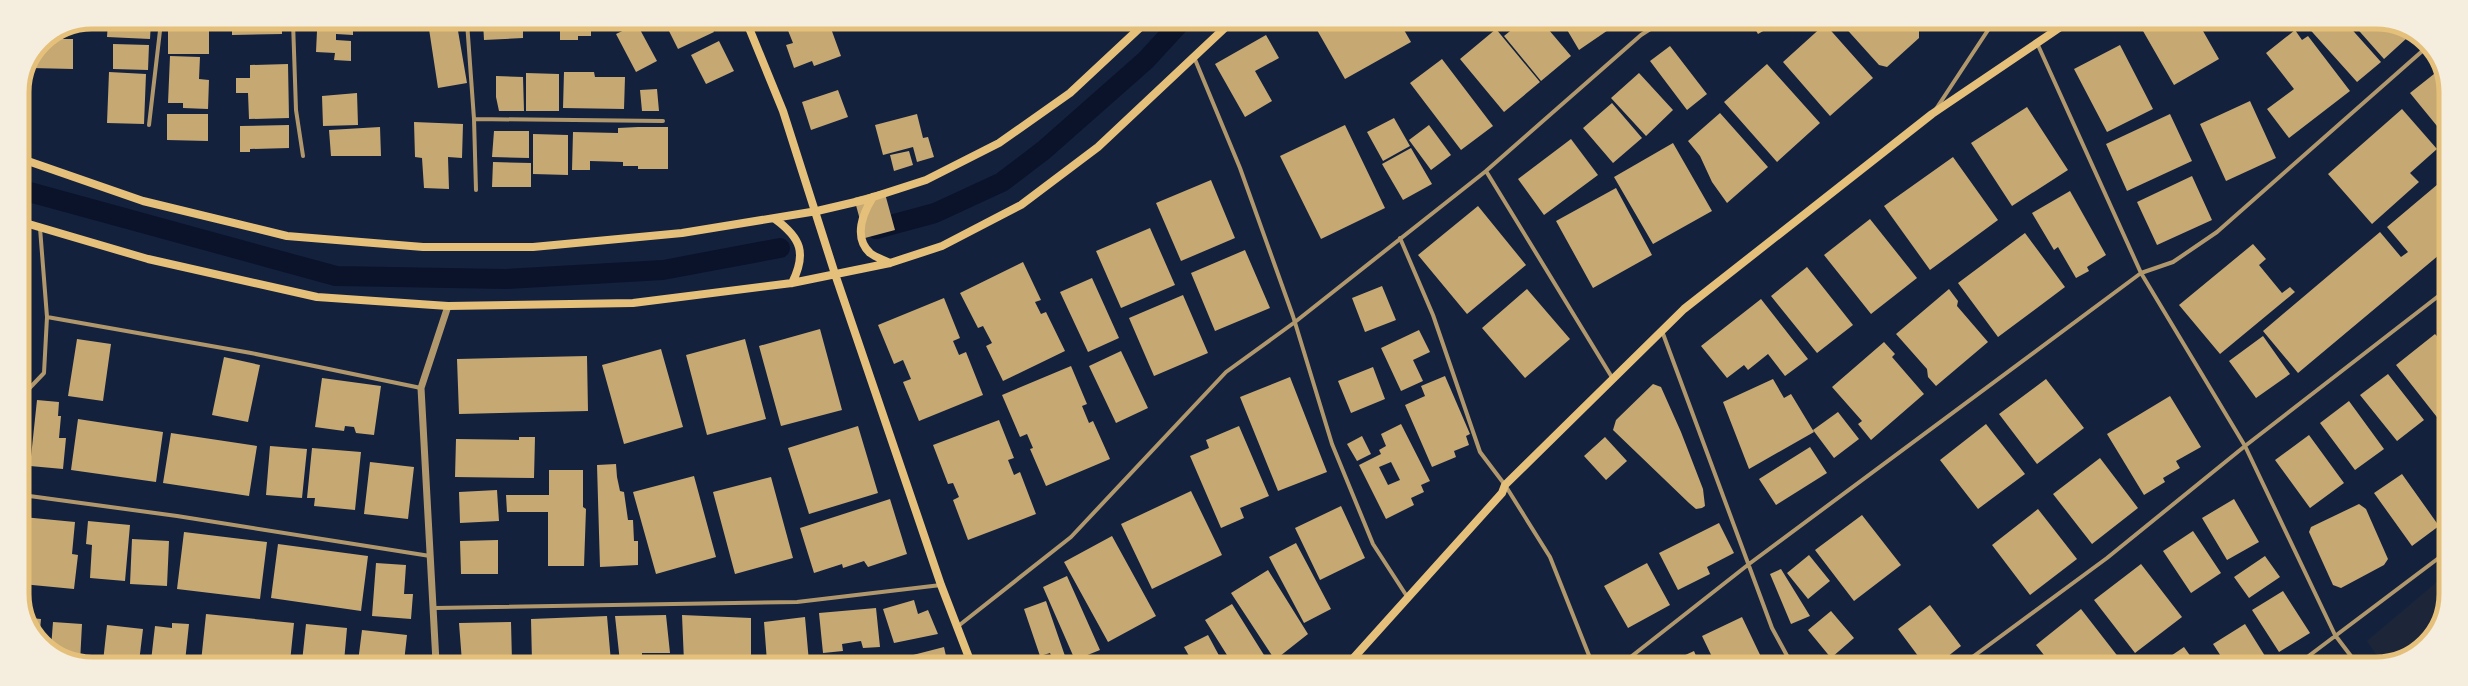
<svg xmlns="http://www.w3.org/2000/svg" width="2468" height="686" font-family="'Fira Sans',sans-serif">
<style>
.green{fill:#1d2539}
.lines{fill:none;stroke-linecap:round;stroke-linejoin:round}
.canal{stroke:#0b132b;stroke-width:20}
.building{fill:#c6a872;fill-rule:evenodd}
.minor{stroke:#b1986c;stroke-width:4}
.tertiary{stroke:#b1986c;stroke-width:7}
.secondary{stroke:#e5c07b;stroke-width:8}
.rim{fill:none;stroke:#e5c07b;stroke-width:5}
</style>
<rect width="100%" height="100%" fill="#14213d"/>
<path class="green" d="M2444 576V612L2419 649 2381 662 2367 641Z"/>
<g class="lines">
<path class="canal" d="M22 190 336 276 506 279 663 270 780 248
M876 229 935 213 1002 182 1044 150 1146 60 1180 23"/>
</g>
<path class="building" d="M108 22H151L150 39 107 37Z
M232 22H282V34L232 35Z
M483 22H523V38L484 40Z
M560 22 591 23V36H578V40H560Z
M665 23H709L714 32 678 49Z
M785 23H829L841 56 814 66 812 61 794 68 786 45 793 43Z
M1313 23H1400L1411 42 1345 79Z
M1426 23H1444L1429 30Z
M1520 23H1543L1571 56 1541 81 1504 36Z
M1563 23 1617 24 1579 50Z
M637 24 657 61 636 72 616 34Z
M1752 24H1775L1758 34Z
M1825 24 1873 78 1830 116 1783 62Z
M1842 24H1916L1919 27V38L1887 67 1879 65Z
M2139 24H2199L2219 59 2174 85Z
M2305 24H2347L2381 62 2357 82Z
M2353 24H2394L2407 38 2384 59Z
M168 25H209V54H168Z
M457 25 467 83 438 88 429 29Z
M336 26H353V35L336 34V40L351 41V61L334 60 335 53 316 52 317 31H336Z
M1496 29 1540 82 1504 112 1460 59Z
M2295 30 2302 40 2308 36 2350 91 2289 138 2267 109 2294 89 2266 53Z
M1266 35 1279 58 1255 71 1272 101 1245 117 1215 64Z
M48 39H73V69L31 68V59L43 42Z
M719 41 734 71 706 84 691 55Z
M113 44 149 45 148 70 113 69Z
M2120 45 2153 109 2107 132 2074 69Z
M1670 46 1707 94 1687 110 1650 61Z
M170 56 200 57 199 79 209 80 208 109 183 108V103H168Z
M1442 59 1493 126 1461 150 1410 83Z
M288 64 289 118 249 119 248 93H236V78H250V65Z
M1767 64 1820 123 1777 162 1724 102Z
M2439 70 2446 87V137L2410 93Z
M109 72 146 74 144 124 107 123Z
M564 72H594L595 77H625L624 109 563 108Z
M526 73 559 74V111H526Z
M1639 73 1673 110 1646 136 1611 98Z
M496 76 523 77 524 111H499L496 97Z
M657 89 659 111H642L640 90Z
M838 90 848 117 811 130 802 102Z
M357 93 358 125 323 126 322 96Z
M2250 101 2276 158 2226 181 2200 124Z
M1612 103 1642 138 1613 163 1583 128Z
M2027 107 2068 170 2012 206 1971 143Z
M2402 109 2437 149 2410 173 2419 182 2372 224 2328 174Z
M1720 113 1768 167 1727 203 1712 182 1700 156 1688 141Z
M167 114H208V141L167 140Z
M917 114 923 138 928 137 934 157 917 162 913 147 883 155 875 125Z
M2170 114 2192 161 2127 191 2106 144Z
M1394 118 1410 146 1383 161 1367 132Z
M414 122 463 124 462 158 448 157 449 189 424 188 422 158 415 157Z
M289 125V148L250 149V152H240V126Z
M1345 125 1385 208 1321 239 1280 156Z
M1429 125 1451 155 1431 170 1409 140Z
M380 127 381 156H331L329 130Z
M638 127H668V169H638V166H623V162L590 161V170H572L573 132 618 133V128Z
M494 131H529V158L492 157Z
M533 134 568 135V175L533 174Z
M1571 139 1598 175 1544 215 1518 179Z
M1673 143 1712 211 1653 244 1614 177Z
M1411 148 1432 184 1403 200 1382 164Z
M909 151 913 165 894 171 890 155Z
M1953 157 1998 220 1930 270 1884 206Z
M493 162 531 163V187H492Z
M2192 176 2212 220 2157 245 2137 202Z
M1211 180 1235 238 1181 261 1156 203Z
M2438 184 2445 193V250L2298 373 2263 331 2380 232 2401 257 2408 252 2387 227Z
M1616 188 1652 255 1593 288 1556 221Z
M884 190 895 230 865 238 854 198Z
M2070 191 2106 255 2087 267 2089 271 2076 278 2058 247 2054 250 2032 213Z
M1478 206 1526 265 1467 314 1418 255Z
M1870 219 1917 278 1871 314 1824 255Z
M1150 228 1175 285 1121 308 1096 251Z
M2025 233 2065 287 1998 337 1958 283Z
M2253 244 2266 259 2259 265 2282 293 2290 287 2295 292 2220 354 2179 305Z
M1245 250 1270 308 1215 331 1191 273Z
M1023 262 1041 300 1035 302 1041 314 1046 312 1065 351 1003 381 986 346 992 343 983 326 978 328 960 293Z
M1807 267 1853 325 1817 353 1771 296Z
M1092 278 1119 338 1088 352 1060 292Z
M1382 286 1396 320 1365 332 1352 298Z
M1527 289 1570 339 1525 378 1482 328Z
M1949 289 1958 301 1957 306 1988 342 1936 386 1928 377 1927 369 1896 334Z
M1183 295 1208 353 1154 376 1129 318Z
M944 298 960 338 953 341 959 355 966 352 983 395 919 421 903 382 911 379 903 360 894 364 878 325Z
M1761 299 1808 359 1785 376 1768 354 1748 370 1744 365 1727 378 1701 346Z
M820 329 842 410 781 426 759 346Z
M1419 330 1430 352 1413 360 1423 381 1401 391 1381 348Z
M22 333 29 334 23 374H22Z
M2435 334 2445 345 2444 417 2440 421 2396 365Z
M2263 336 2290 374 2256 398 2229 361Z
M77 339 111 344 103 401 68 396Z
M745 339 766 419 707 435 686 355Z
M1884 342 1895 354 1892 357 1924 394 1871 440 1858 424 1862 421 1832 387Z
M661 349 683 427 624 444 602 365Z
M1121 351 1148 408 1116 423 1089 366Z
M587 356 588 411 459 414 457 359Z
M224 357 260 365 248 422 212 415Z
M1071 366 1087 404 1082 406 1089 423 1093 421 1110 459 1046 486 1030 449 1033 448 1027 434 1020 437 1002 395Z
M1373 367 1385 399 1351 413 1338 381Z
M2388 374 2424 420 2397 441 2360 395Z
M1445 376 1470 434 1466 436 1469 445 1454 451 1456 457 1432 467 1405 405 1425 396 1421 386Z
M1290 377 1327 472 1278 491 1240 397Z
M322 378 381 386 374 435 356 433 354 427 345 426 344 431 315 427Z
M1773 379 1784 398 1791 394 1814 432 1749 469 1723 402Z
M2046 379 2084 428 2037 464 1999 414Z
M1653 384 1661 387 1681 432 1703 489 1705 506 1702 508 1696 509 1689 503 1613 430 1616 420Z
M2170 396 2201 447 2176 461 2180 468 2163 478 2165 482 2144 495 2107 434Z
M37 400 59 402 58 416H61L59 438H66L63 469 30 466Z
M2349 401 2384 449 2355 470 2320 423Z
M1838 412 1859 439 1834 458 1813 430Z
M22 417 31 418 27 463 22 462Z
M78 419 163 432 156 482 71 470Z
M999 420 1014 458 1008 460 1014 475 1020 472 1036 514 968 540 953 500 959 497 953 483 948 484 933 445Z
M1401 424 1430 481 1421 485 1424 492 1411 498 1414 505 1386 519 1359 465 1381 454 1379 450 1386 446 1381 434ZM1391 462 1400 480 1388 485 1379 467Z
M1986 424 2025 474 1978 509 1940 460Z
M858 426 878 493 809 514 788 448Z
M1239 426 1269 496 1240 508 1244 518 1221 528 1190 456 1209 448 1206 440Z
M171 433 257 446 249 496 163 483Z
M2309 435 2344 483 2310 508 2275 460Z
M1362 436 1371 454 1357 461 1347 444Z
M519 437H535L534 478 455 477 456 439 519 440Z
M1605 437 1627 461 1606 480 1584 456Z
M270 446 307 449 302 498 266 495Z
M1810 447 1827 473 1776 505 1759 479Z
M312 448 361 452 355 510 314 506 315 498H307Z
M2100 458 2138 508 2092 544 2053 494Z
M370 462 414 467 408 519 364 514Z
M616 464 617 477 620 491 624 492 628 520H633L634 541H638V565L600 567 597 465Z
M549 470H583V507L586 509 584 566H548V512H507L506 495H549Z
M2402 474 2439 526 2412 546 2374 493Z
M694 476 716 557 656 574 633 492Z
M771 477 793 558 735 574 713 492Z
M497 490 499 521 460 523 459 492Z
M1191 491 1222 555 1152 589 1121 524Z
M890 499 907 554 868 567 864 561 843 568 842 564 814 573 800 528Z
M2234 499 2259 542 2227 560 2202 518Z
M2359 504 2366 509 2388 559 2384 565 2341 588 2333 585 2309 532 2311 527Z
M1341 506 1365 558 1320 580 1295 528Z
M2038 509 2077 559 2030 595 1992 545Z
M1862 515 1901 565 1854 601 1815 550Z
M23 517 75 522 72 554 78 555 74 589 22 584Z
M88 521 130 525 125 581 90 578 92 545 86 544Z
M1719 523 1734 553 1707 567 1710 574 1678 590 1659 553Z
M2193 531 2221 573 2191 593 2163 551Z
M184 532 267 542 260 599 177 589Z
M1112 536 1156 616 1108 642 1064 562Z
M132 539 169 541 167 586 130 584Z
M498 540V574H461L460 541Z
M1296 543 1331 609 1304 623 1269 557Z
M278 544 368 556 361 611 271 598Z
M1809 555 1830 581 1808 599 1787 573Z
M2265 556 2280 577 2249 598 2234 577Z
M376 563 406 565 404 594H413L411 619 372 616Z
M1647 563 1670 605 1628 628 1604 586Z
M2141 564 2182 617 2135 653 2094 600Z
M1781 569 1810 616 1791 624 1770 574Z
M1268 570 1308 634 1275 660 1231 593Z
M1067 576 1100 650 1075 660 1043 587Z
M2283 591 2310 633 2279 652 2252 610Z
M914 600 918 614 928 610 938 634 894 643 883 609Z
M1046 601 1065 656 1053 660 1050 653 1040 656 1024 609Z
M1232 604 1269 663H1232L1205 620Z
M1930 605 1961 646 1938 664H1924L1898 629Z
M876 608 880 647 863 648 861 641 842 644 843 651 823 653 819 613Z
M2081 609 2123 663 2121 664H2051L2036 645Z
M1831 611 1854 638 1831 658 1808 630Z
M206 614 294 623 290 662H201Z
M666 615 670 653H642V662H620L615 616Z
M682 615 751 618V662H684Z
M607 616 611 662H532L531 619Z
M805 617 809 662H767L764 622Z
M1742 617 1763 661 1758 663H1715L1702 636Z
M30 618 41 619 39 640Z
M53 622 82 624 80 662H74L51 648Z
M511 622 512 662H462L459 623Z
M172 623 189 624 185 662 151 661 155 626 172 628Z
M306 624 347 628 344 662H302Z
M2245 624 2270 664H2226L2213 644Z
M107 625 143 629 139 662H103Z
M362 630 407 635 404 662H358Z
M1208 635 1223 663H1193L1184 647Z
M944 647 946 656 935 660 936 663H915L913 655Z
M2184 647 2196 664H2159Z
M1694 651 1699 663H1668Z
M1176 657 1179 663H1165Z"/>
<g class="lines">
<path class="minor" d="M293 22 296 110 303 156
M467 22 474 119 476 190
M2037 43 2141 273 2245 446 2335 635 2357 664
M1194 57 1240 168 1293 316 1332 444 1373 544 1408 598
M1936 109 1992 24
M474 119 663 121
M149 125 161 22
M1486 171 1613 379
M1400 238 1433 315 1480 452 1505 485 1550 557 1592 663
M47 317 251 353 421 388
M1662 331 1772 628 1791 663
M22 396 44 373 47 317 40 228
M22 495 177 516 430 556
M435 608 797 602 941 585
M957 627 1071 537 1226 372 1295 322 1486 171 1641 35 1658 24
M1623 663 1749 564 2141 273 2173 262 2217 232 2428 46
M1963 664 2107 558 2245 446 2445 291
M2298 664 2444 554"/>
<path class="tertiary" d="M436 662 421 388 448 306"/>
<path class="secondary" d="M747 23 783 111 835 274 941 585 971 663
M22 159 143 201 287 236 423 247H533L682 233 817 211 864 200 926 180 999 143 1070 93 1145 23
M873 197C863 213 853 237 870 253 875 257 884 260 890 263
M775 219C801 238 807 253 792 283
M22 222 148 259 317 297 448 306 633 303 792 283 890 263 942 246 1021 205 1098 147 1230 23
M1349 663 1502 493 1505 485 1684 309 1932 114 2065 24"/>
</g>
<path d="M0 0H2468V686H0ZM92 29H2376A63 63 0 0 1 2439 92V594A63 63 0 0 1 2376 657H92A63 63 0 0 1 29 594V92A63 63 0 0 1 92 29Z" fill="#f5edde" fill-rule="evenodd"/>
<path class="rim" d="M92 29H2376A63 63 0 0 1 2439 92V594A63 63 0 0 1 2376 657H92A63 63 0 0 1 29 594V92A63 63 0 0 1 92 29Z"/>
</svg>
